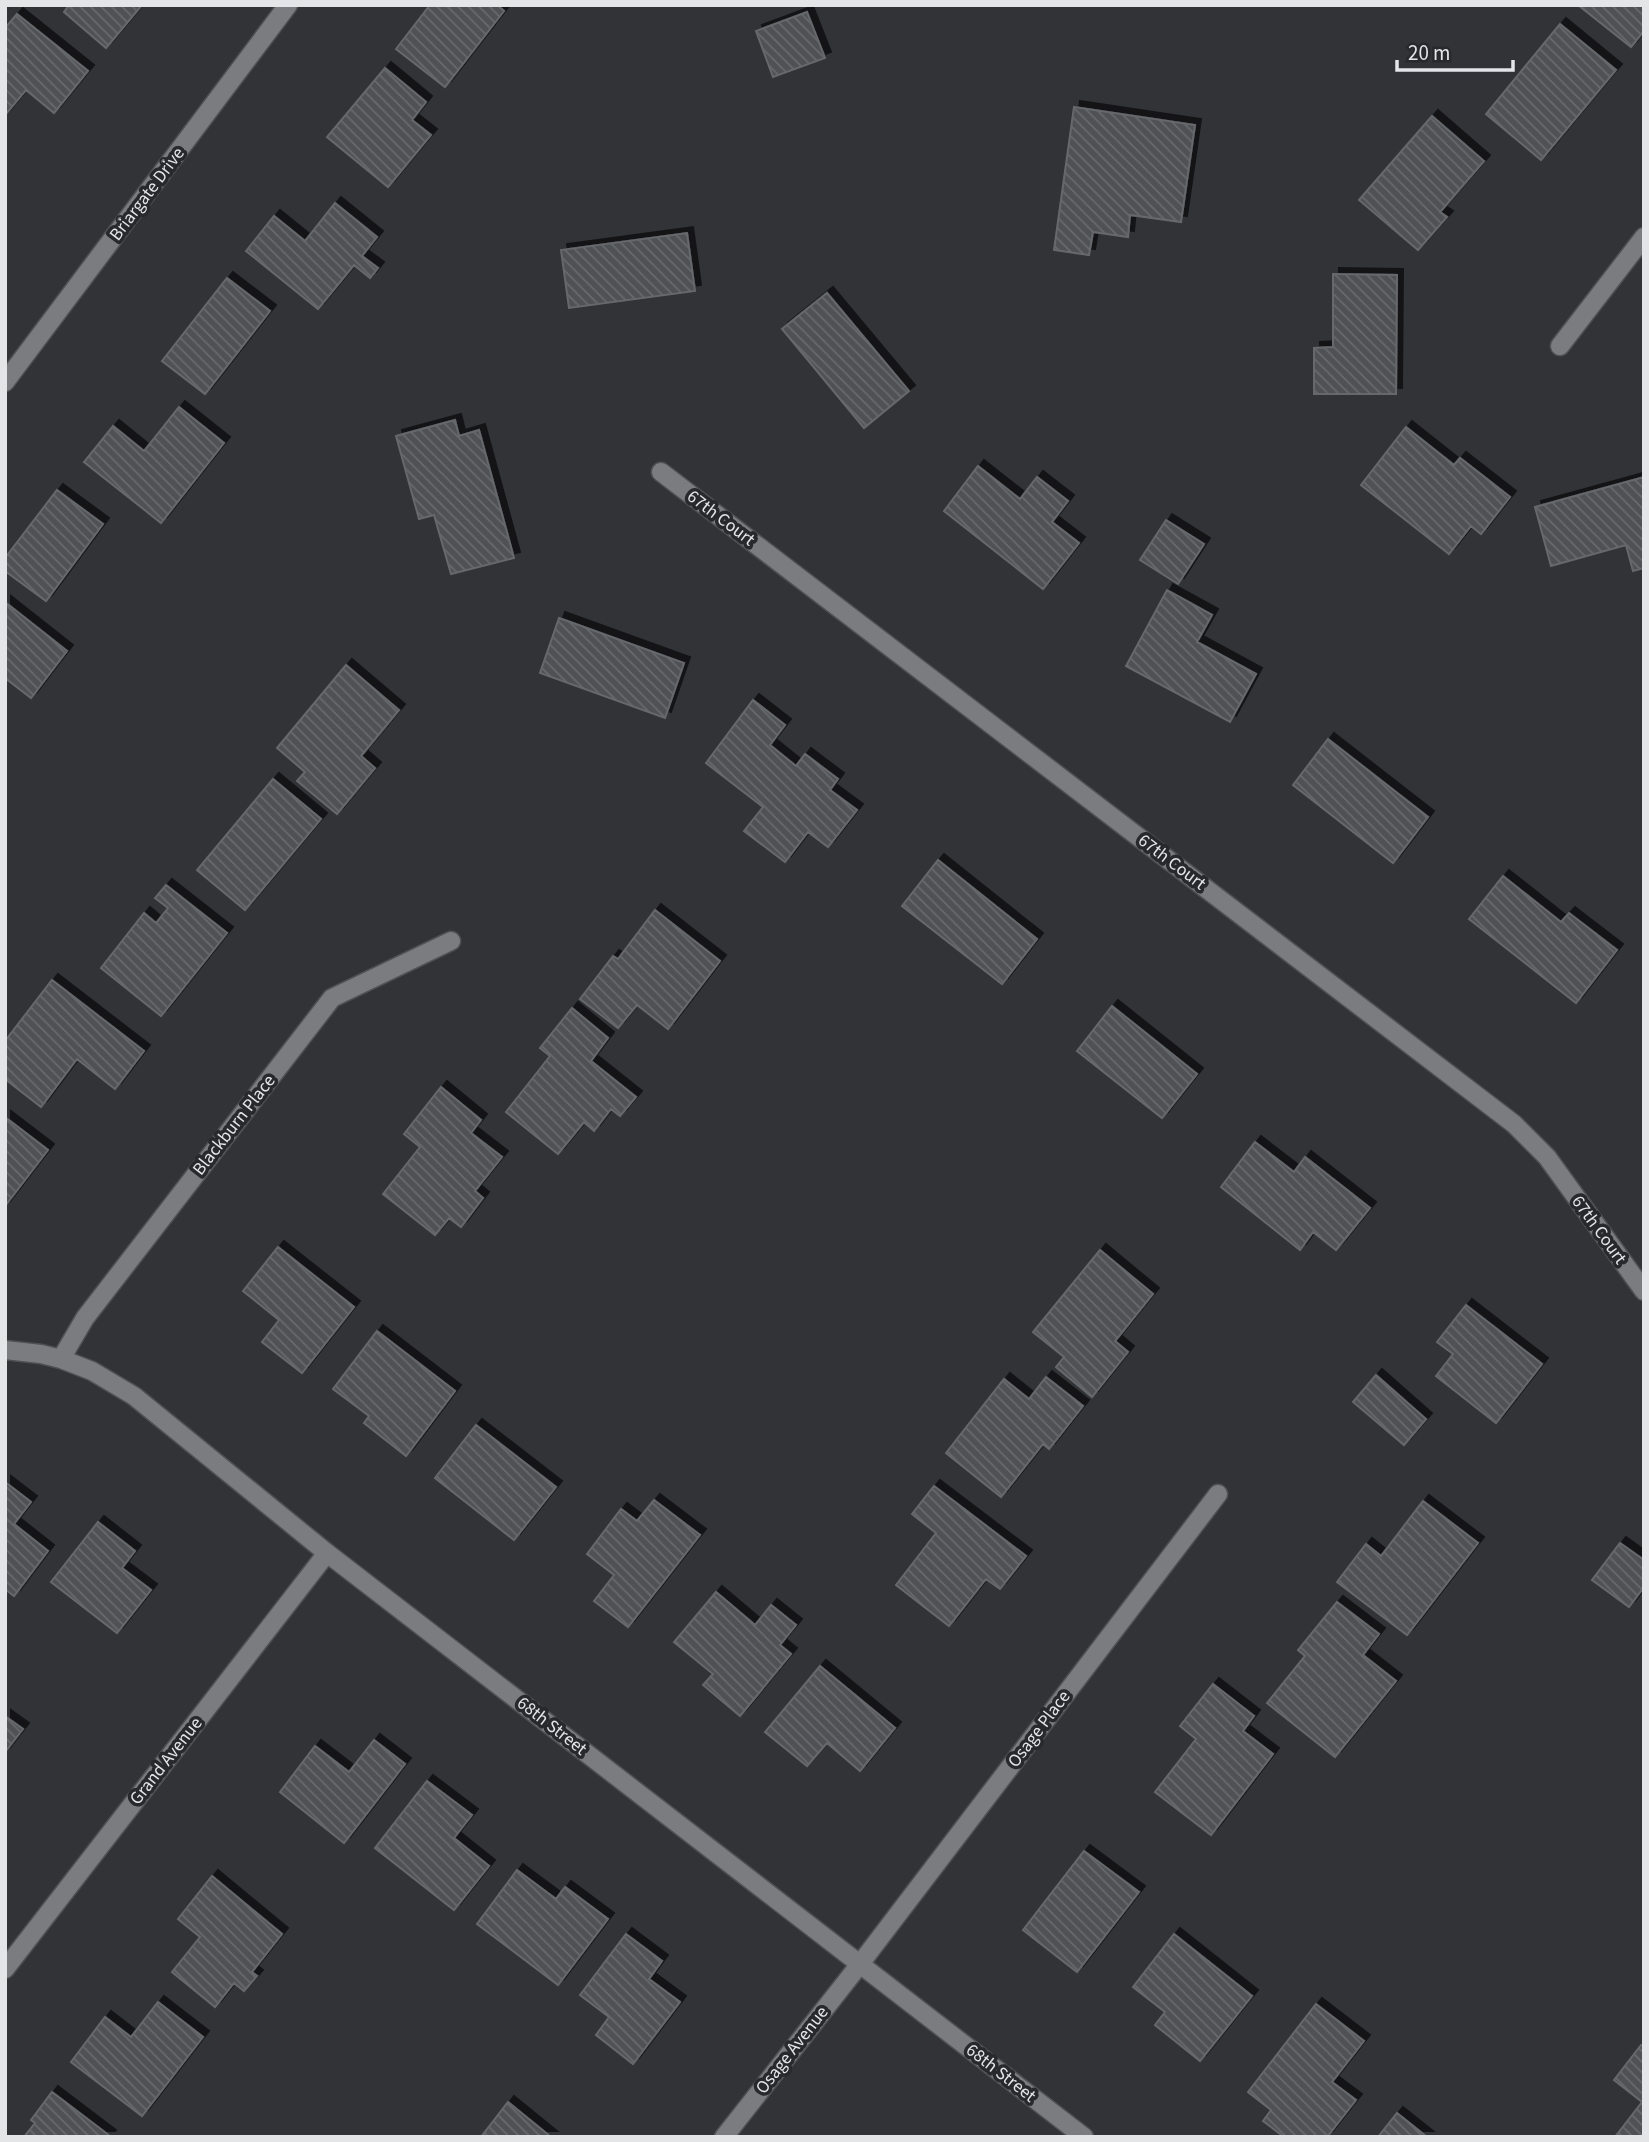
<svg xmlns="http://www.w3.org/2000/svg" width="1649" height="2142" font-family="'Source Sans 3',sans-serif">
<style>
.building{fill:url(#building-back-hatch);stroke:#66686c;stroke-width:2;filter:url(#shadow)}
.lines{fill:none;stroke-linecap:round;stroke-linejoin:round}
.minor-casing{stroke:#4e5052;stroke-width:21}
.minor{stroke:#7a7c80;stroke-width:18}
.labels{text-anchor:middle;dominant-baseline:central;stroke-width:7;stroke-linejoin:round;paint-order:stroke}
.street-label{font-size:18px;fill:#e4e5e7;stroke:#27292c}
</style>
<defs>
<pattern id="building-back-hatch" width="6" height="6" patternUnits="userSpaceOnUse" patternTransform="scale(1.75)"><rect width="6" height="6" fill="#4f5155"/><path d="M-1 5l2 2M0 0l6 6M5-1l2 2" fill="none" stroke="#686a6d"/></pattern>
<filter id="shadow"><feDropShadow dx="6" dy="-6" stdDeviation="0" flood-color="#0009"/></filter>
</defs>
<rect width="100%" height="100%" fill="#313336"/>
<path class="building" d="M69 5H142L106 48 64 12Z
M430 5H497L504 11 445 87 396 49Z
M1578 5H1644V31L1631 47Z
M807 12 825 58 773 77 756 31Z
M17 14 88 71 54 113 26 90 5 115V28Z
M1560 24 1616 70 1541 160 1486 114Z
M385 68 426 102 412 120 431 135 388 187 327 137Z
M1074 107 1195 125 1181 222 1130 215 1128 237 1093 232 1089 255 1054 250Z
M1432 116 1484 161 1440 212 1447 217 1418 250 1359 200Z
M335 203 377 237 362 256 378 268 370 278 354 265 318 309 246 251 274 216 305 241Z
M687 233 695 291 569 308 561 250Z
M1333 274 1397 275 1396 394H1314V348L1333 347Z
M227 278 270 311 205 394 162 361Z
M827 293 909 391 864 428 782 329Z
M179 407 224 443 161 523 84 462 113 426 144 451Z
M455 420 459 436 479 430 514 558 451 574 434 515 419 519 396 436Z
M1406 427 1454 465 1460 458 1510 497 1481 534 1471 526 1449 554 1361 485Z
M978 466 1020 499 1037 477 1068 501 1052 522 1079 543 1043 589 944 511Z
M1644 477V568L1633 571 1626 545 1551 566 1535 507Z
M57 490 103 524 46 601 5 571V558Z
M1166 520 1204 544 1178 584 1140 560Z
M1167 590 1212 615 1197 642 1256 674 1230 722 1126 666Z
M5 602 67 651 31 698 5 678Z
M559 618 684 663 665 718 540 673Z
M346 665 399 710 361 756 375 768 337 814 297 781 305 772 277 748Z
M753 700 785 725 770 745 796 766 805 754 838 779 830 790 857 810 828 847 808 832 785 862 744 831 763 807 706 763Z
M1328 739 1428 817 1393 863 1293 785Z
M273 779 321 819 245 910 197 870Z
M938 860 1037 939 1002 984 902 906Z
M1503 876 1561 922 1569 913 1617 950 1576 1003 1469 919Z
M166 885 227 933 161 1016 101 968 144 913 156 923 168 908 155 898Z
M655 910 720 961 668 1029 637 1005 618 1028 580 999 613 956 618 959Z
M52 980 144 1051 115 1089 77 1059 41 1107 5 1079V1041Z
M1112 1006 1197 1074 1162 1118 1077 1051Z
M572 1008 608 1038 591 1061 636 1097 620 1116 611 1109 594 1131 584 1122 558 1154 506 1112 550 1056 540 1048Z
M441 1087 481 1120 471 1133 502 1157 475 1191 483 1198 461 1227 449 1218 435 1235 383 1194 420 1147 404 1134Z
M5 1117 48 1150 5 1206Z
M1255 1142 1294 1172 1305 1157 1370 1208 1336 1250 1313 1232 1300 1250 1221 1187Z
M278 1247 354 1307 302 1373 262 1342 279 1320 243 1291Z
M1100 1250 1153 1294 1115 1341 1128 1352 1092 1397 1056 1367 1064 1357 1033 1332Z
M1466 1305 1542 1364 1496 1423 1436 1376 1453 1354 1437 1342Z
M377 1331 455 1391 406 1456 364 1423 369 1416 333 1389Z
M1376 1375 1426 1419 1404 1445 1353 1402Z
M1046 1377 1083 1406 1049 1449 1043 1444 1001 1497 946 1453 1004 1379 1029 1399Z
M476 1425 556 1487 514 1540 435 1478Z
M5 1482 31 1502 14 1524 48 1551 14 1596 5 1589Z
M934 1486 1026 1556 1000 1589 986 1579 949 1626 896 1585 936 1533 912 1514Z
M654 1500 700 1535 628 1627 594 1601 614 1575 587 1554 621 1509 637 1521Z
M1423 1501 1478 1543 1407 1635 1337 1582 1366 1544 1381 1556Z
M98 1522 135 1551 122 1568 151 1590 117 1633 51 1582Z
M1620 1543 1644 1560V1587L1629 1607 1592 1580Z
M716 1592 755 1625 771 1605 796 1625 780 1645 791 1654 740 1716 703 1685 713 1674 674 1642Z
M1337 1602 1379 1634 1363 1655 1396 1681 1335 1757 1267 1703 1305 1656 1298 1650Z
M820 1666 895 1728 860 1771 827 1743 807 1766 765 1732Z
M1213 1684 1254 1716 1243 1731 1273 1754 1211 1835 1155 1792 1196 1739 1180 1726Z
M5 1716 23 1729 5 1752Z
M374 1740 405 1764 344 1843 280 1792 315 1746 349 1772Z
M427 1781 472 1815 454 1838 489 1866 454 1910 375 1848Z
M1084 1851 1139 1892 1077 1972 1023 1930Z
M517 1870 556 1899 565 1887 608 1919 558 1985 477 1924Z
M212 1876 282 1934 252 1972 257 1976 244 1991 234 1983 215 2007 172 1972 200 1937 178 1919Z
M626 1934 662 1961 649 1979 680 2002 633 2064 596 2035 609 2017 580 1995Z
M1174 1934 1252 1996 1200 2061 1155 2025 1165 2012 1133 1987Z
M158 2002 203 2037 142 2116 71 2062 105 2017 131 2037Z
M1316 2004 1364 2041 1332 2082 1356 2100 1327 2137H1284L1263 2121 1271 2110 1248 2092Z
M1641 2045 1644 2047V2137H1615L1642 2102 1614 2080Z
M52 2092 110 2136 109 2137H24L35 2123 31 2120Z
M508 2102 551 2137H481Z
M1397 2113 1427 2137H1378Z"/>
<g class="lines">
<g class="minor-casing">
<path id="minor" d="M1560 346 1644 237
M5 382 288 5
M661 472 1514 1124 1547 1157 1644 1291
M5 1350 41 1354 61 1359 92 1371 134 1396 327 1553 1084 2137
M61 1359 85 1318 332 998 451 941
M5 1969 327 1553
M724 2137 860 1964 1218 1494"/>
</g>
<use href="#minor" class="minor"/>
</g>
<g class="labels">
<g class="street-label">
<text transform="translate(147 194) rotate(-53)">Briargate Drive</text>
<text transform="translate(721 518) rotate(37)">67th Court</text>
<text transform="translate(1172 862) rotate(37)">67th Court</text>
<text transform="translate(234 1125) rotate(-52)">Blackburn Place</text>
<text transform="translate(1599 1230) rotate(54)">67th Court</text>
<text transform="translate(552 1726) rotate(38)">68th Street</text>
<text transform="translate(1039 1729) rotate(-53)">Osage Place</text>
<text transform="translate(166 1761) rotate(-52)">Grand Avenue</text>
<text transform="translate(792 2050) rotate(-52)">Osage Avenue</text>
<text transform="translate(1001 2073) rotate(38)">68th Street</text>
</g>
</g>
<rect width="1649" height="2142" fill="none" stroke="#e4e5e7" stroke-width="14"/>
<path d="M1397 60v10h116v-10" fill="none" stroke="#e4e5e7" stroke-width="3.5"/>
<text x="1408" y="60" font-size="21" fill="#e4e5e7" stroke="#27292c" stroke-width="5" paint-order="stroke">20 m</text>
</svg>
